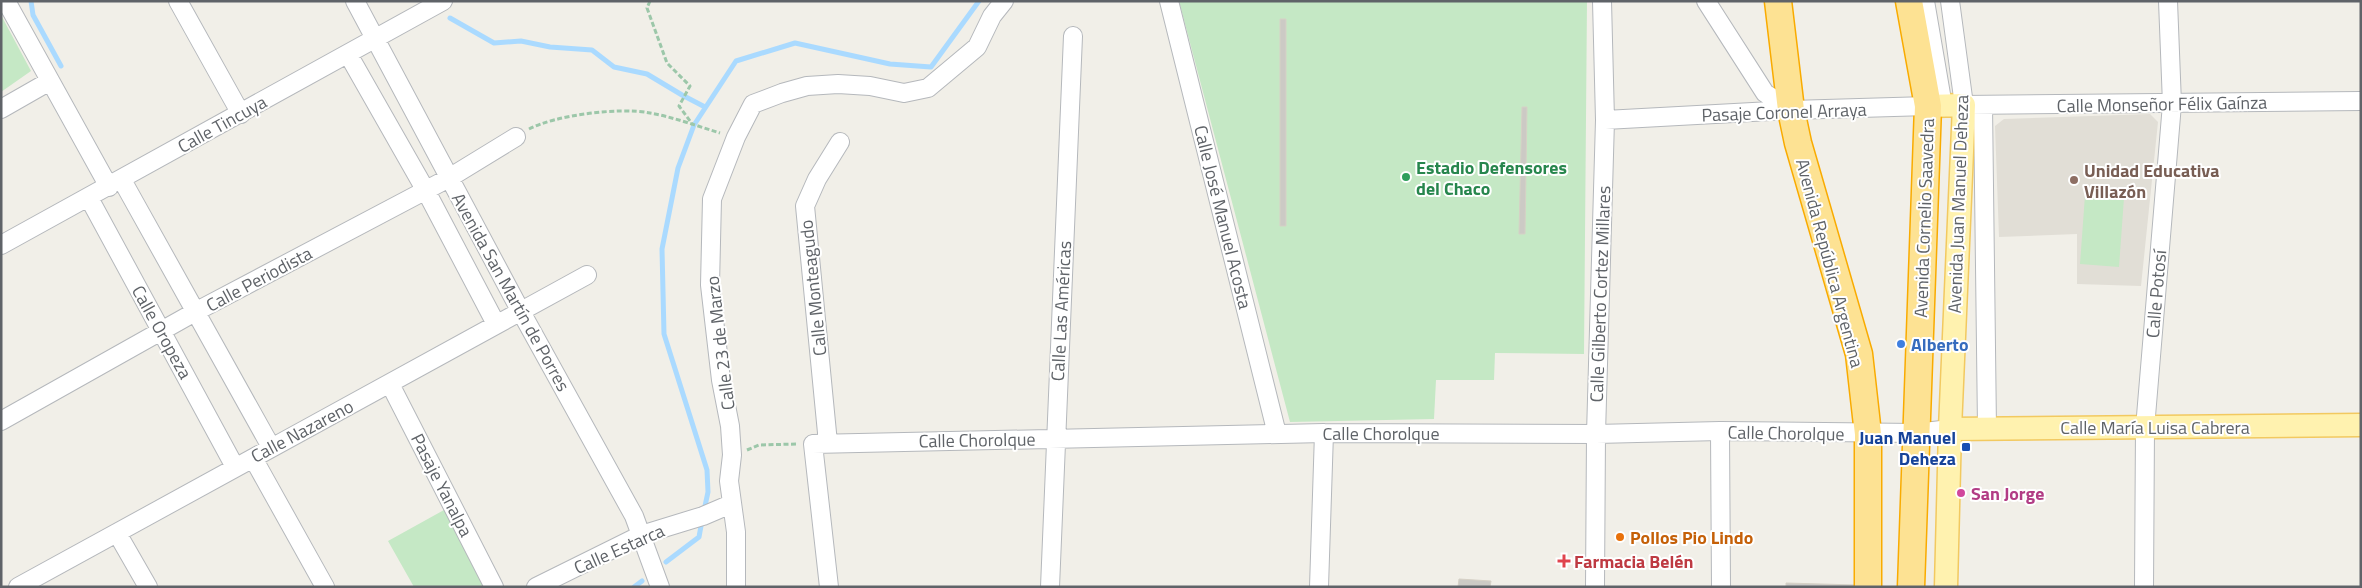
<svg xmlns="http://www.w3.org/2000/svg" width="2362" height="588" font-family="'Titillium Web',sans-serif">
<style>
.education{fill:#e1ded6}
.green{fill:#c5e8c5}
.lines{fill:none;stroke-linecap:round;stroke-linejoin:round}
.stream{stroke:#aadaff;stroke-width:5}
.building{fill:#cccac5;stroke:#d6d1c6}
.minor-casing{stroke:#b5b8bc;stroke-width:20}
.major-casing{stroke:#f2c960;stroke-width:25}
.highway-casing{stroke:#f9ab00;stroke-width:29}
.path{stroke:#9cc7a9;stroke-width:3;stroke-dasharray:5 2.5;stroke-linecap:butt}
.minor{stroke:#fff;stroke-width:18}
.major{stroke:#fff2af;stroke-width:22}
.highway{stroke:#fde293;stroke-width:26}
.leisure-dot{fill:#2e9e5b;stroke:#fff;stroke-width:2}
.education-dot{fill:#8d6e63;stroke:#fff;stroke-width:2}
.shop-dot{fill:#3f7fe0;stroke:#fff;stroke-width:2}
.transit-dot{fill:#1a4fb4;stroke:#fff;stroke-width:2}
.hotel-dot{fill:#d1479c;stroke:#fff;stroke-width:2}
.food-dot{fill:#e8710a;stroke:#fff;stroke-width:2}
.health-dot{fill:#e0444e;stroke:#fff;stroke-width:2}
.labels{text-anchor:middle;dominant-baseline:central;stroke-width:4;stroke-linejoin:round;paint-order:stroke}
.street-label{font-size:18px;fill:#5f6368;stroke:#fff}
.leisure-label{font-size:18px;font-weight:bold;fill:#27864d;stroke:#fff;text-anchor:start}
.education-label{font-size:18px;font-weight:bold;fill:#785e54;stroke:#fff;text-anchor:start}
.shop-label{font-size:18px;font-weight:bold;fill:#366cbe;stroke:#fff;text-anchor:start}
.transit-label{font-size:18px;font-weight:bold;fill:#164399;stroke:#fff;text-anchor:end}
.hotel-label{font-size:18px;font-weight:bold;fill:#b23c85;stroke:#fff;text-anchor:start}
.food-label{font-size:18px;font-weight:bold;fill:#c56008;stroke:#fff;text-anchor:start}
.health-label{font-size:18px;font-weight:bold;fill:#be3a42;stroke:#fff;text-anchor:start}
</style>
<rect width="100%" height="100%" fill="#f1efe8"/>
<path class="education" d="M2150 114 2158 122 2141 286 2077 284V234L1999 237 1995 126 2004 119Z"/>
<path class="green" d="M1179 1H1587L1584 354 1495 353 1494 380H1436L1434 419 1290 422Z
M1 15 31 71 1 92Z
M2085 195 2124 198 2119 267 2080 264Z
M444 510 487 585 486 587H414L388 541Z"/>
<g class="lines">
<path class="stream" d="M31 1 33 15 61 66
M450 18 494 43 521 41 550 47 592 50 614 67 647 74 682 95 705 107
M705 506 708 492 707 470 664 334 662 249 678 168 694 125 736 61 795 43 890 64 931 67 979 1
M666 562 699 537 701 526
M634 587 642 581"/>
</g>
<path class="building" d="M1280 19H1286V226H1280Z
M1522 107H1527L1525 234H1519Z
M1459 579 1491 581 1490 587H1458Z
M1786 583 1856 585V587H1786Z"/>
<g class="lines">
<g class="minor-casing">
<path id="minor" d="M6 1 109 187
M178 1 241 114
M355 1 520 310 634 516 660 587
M1169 1 1277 434
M1706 1 1765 93 1791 110
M1925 1 1943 106
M1950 1 1964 105 2361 101
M348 54 426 191 496 324
M1983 105 1987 428
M1 109 50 81
M1605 120 1791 110 1928 106
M122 180 271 447
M89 198 235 467
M1 245 443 1
M390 384 494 587
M1 421 195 312 449 178 516 137
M1720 431 1721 587
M828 443 805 206 817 179 840 142
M253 458 325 587
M117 533 148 587
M18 587 587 275
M536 587 641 535 703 516 731 504
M736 587V532L729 481 732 455 730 426 721 380 710 285 712 199 736 137 753 104 782 93 807 86 838 84 870 86 904 93 928 88 977 47 992 16 1004 1
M829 587 813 444 1324 433 1596 434 1720 431 1916 433 1950 429
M1050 587 1073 36
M1319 587 1324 433
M1595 587 1596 434 1605 120 1602 1
M2144 587 2145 428 2172 104 2168 1"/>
</g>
<g class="major-casing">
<path id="major" d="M1928 106 1964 105 1950 429 1946 587
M1950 429 2361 425"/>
</g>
<g class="highway-casing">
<path id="highway" d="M1778 1 1791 110 1798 143 1859 354 1868 434V587
M1909 1 1928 106 1911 587"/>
</g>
<path class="path" d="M650 1 647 8 667 63 690 86 679 106 693 125
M529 129C556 115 619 107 650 113 673 117 697 126 720 133
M747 450 759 445 797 444"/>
<use href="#minor" class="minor"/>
<use href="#major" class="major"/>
<use href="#highway" class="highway"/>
</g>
<circle class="leisure-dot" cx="1406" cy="177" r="5"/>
<circle class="education-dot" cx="2074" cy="180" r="5"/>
<circle class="shop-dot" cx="1901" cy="344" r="5"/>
<rect class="transit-dot" x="1961" y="442" width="10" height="10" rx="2.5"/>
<circle class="hotel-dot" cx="1961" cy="493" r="5"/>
<circle class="food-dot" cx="1620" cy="537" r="5"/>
<path class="health-dot" d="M1561.5 553.5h5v5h5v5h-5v5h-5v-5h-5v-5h5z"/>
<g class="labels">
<g class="street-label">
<text transform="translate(2162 104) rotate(-1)">Calle Monseñor Félix Gaínza</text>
<text transform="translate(1784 112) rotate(-2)">Pasaje Coronel Arraya</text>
<text transform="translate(222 124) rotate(-29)">Calle Tincuya</text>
<text transform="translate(1958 204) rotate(-88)">Avenida Juan Manuel Deheza</text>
<text transform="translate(1223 217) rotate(76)">Calle José Manuel Acosta</text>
<text transform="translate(1924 218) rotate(-88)">Avenida Cornelio Saavedra</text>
<text transform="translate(1830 263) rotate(75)">Avenida República Argentina</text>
<text transform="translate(259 279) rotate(-28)">Calle Periodista</text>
<text transform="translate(813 288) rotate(-96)">Calle Monteagudo</text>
<text transform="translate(511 292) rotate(61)">Avenida San Martín de Porres</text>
<text transform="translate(1600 294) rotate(-88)">Calle Gilberto Cortez Millares</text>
<text transform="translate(2156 294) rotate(-85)">Calle Potosí</text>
<text transform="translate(1061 311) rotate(-87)">Calle Las Américas</text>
<text transform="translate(162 332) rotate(61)">Calle Oropeza</text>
<text transform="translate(720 343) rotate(-97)">Calle 23 de Marzo</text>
<text x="2155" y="427">Calle María Luisa Cabrera</text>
<text transform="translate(302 431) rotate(-28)">Calle Nazareno</text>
<text x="1381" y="433">Calle Chorolque</text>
<text transform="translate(1786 433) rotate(1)">Calle Chorolque</text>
<text transform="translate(977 440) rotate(-1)">Calle Chorolque</text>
<text transform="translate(442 485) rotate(63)">Pasaje Yanalpa</text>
<text transform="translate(619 549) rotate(-24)">Calle Estarca</text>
</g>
<g class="leisure-label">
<text x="1416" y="167">Estadio Defensores<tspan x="1416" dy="21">del Chaco</tspan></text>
</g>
<g class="education-label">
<text x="2084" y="170">Unidad Educativa<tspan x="2084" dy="21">Villazón</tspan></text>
</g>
<g class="shop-label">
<text x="1911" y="344">Alberto</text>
</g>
<g class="transit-label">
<text x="1956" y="437">Juan Manuel<tspan x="1956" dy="21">Deheza</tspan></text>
</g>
<g class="hotel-label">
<text x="1971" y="493">San Jorge</text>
</g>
<g class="food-label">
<text x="1630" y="537">Pollos Pio Lindo</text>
</g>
<g class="health-label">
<text x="1574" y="561">Farmacia Belén</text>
</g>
</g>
<rect width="2362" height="588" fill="none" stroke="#5f6368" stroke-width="5"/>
</svg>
